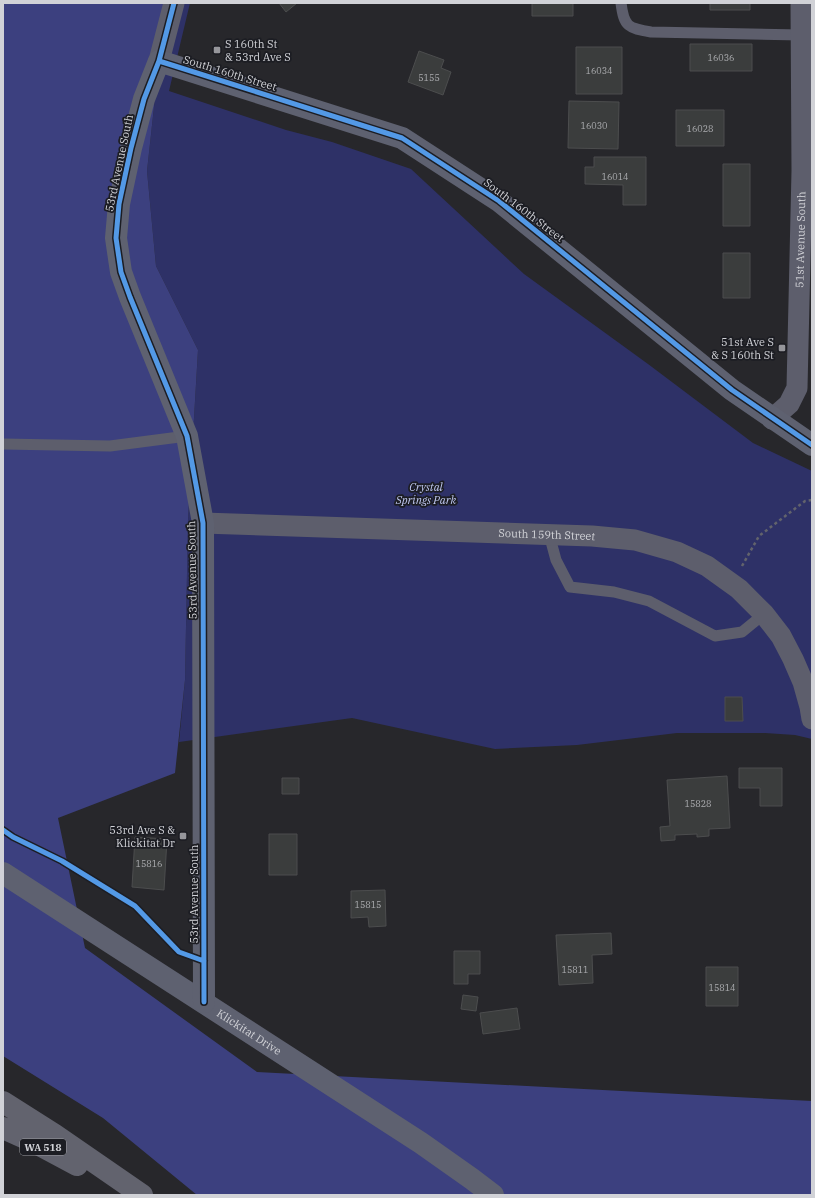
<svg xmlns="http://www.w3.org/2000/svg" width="815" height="1198" font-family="'IBM Plex Serif',serif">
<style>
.green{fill:#2e3167}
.forest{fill:#3c407f}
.building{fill:#3b3d3d;stroke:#4c4d4e}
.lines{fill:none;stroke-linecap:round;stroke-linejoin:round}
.path{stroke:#62636c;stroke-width:2.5;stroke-dasharray:3 3;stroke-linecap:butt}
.lane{stroke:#5d5e6c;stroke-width:11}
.street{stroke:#5d5e6c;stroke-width:21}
.secondary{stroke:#5e6170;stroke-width:22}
.highway{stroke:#62636e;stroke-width:22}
.cycleway-casing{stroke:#1c1d23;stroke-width:8}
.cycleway{stroke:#5399e6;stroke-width:5}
.poi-dot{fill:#96969b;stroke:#1c1d23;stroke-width:1.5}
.labels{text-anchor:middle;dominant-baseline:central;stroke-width:3.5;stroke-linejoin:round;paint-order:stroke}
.number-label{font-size:9px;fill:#acadb0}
.shield{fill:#1c1d23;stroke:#9b9ca1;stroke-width:1}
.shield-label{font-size:10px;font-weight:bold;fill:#d1d2d7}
.poi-label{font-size:11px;fill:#d1d2d7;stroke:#1c1d23;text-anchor:end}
.street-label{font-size:11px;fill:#d1d2d7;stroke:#1c1d23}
.park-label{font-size:11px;font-style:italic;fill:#c2caf3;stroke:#1c1d23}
</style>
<rect width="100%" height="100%" fill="#27272b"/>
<path class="green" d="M167 3H190L169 91 286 130 332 142 411 169 524 274 648 364 753 443 812 471V739L795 735 765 733H677L577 745 495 749 352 718 179 742 185 680 188 520 198 350 156 266 147 171 159 61Z"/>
<path class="forest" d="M3 3H167L159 61 147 171 156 266 198 350 188 520 185 680 175 773 58 818 85 948 257 1072 812 1101V1195H197L103 1118 3 1056Z"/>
<path class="building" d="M279 3H297L286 12Z
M532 3H573V16H532Z
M710 3H750V10H710Z
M690 44H752V71H690Z
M576 47H622V94H576Z
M419 51 444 60 441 68 451 72 443 95 408 82Z
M569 101 619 102 618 149 568 148Z
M676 110H724V146H676Z
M594 157H646V205H623V185L585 184V167H594Z
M723 164H750V226H723Z
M723 253H750V298H723Z
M725 697H742L743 721H725Z
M739 768H782V806H760V788H739Z
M727 776 730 828 709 829V836L697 837V834L675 835V840L661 841 660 827 670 826 667 780Z
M282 778H299V794H282Z
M269 834H297V875H269Z
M135 837 167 839 164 890 132 887Z
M385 890 386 926 369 927 368 917 351 918V891Z
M611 933 612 954 592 955 593 983 559 985 556 935Z
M454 951H480V974H468V984H454Z
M706 967H738V1006H706Z
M463 995 478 997 476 1011 461 1009Z
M517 1008 520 1029 483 1034 480 1013Z"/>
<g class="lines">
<path class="path" d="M742 566 759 536 805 501 812 500"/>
<path class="lane" d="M621 3C624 27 628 28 651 32L801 35
M3 444 110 446 187 436
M549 534 556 560 570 587 614 592 649 601 715 636 742 632 764 614"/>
<g class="street">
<path d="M159 61 174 3"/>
<path id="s1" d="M772 419 789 404 797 388 802 171 801 3"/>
<path id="s2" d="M203 523 592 536 635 540 677 552 707 566 739 589 764 614 781 636 793 659 803 682 810 707 812 719"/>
</g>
<g class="secondary">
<path id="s3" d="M3 873 421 1143 472 1179 493 1195"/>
<path d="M204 1002 203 523 187 436 130 297 121 272 116 238 119 204 131 148 144 99 159 61 402 138 499 201 732 390 812 445"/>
</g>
<path class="highway" d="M3 1102 55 1135 142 1195
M3 1128 34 1142 77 1165"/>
<g class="cycleway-casing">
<path id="cycleway" d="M174 3 159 61 144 99 131 148 119 204 116 238 121 272 130 297 187 436 203 523 204 1002
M159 61 402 138 499 201 732 390 812 445
M3 830 13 837 62 861 135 906 179 952 204 961"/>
</g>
<use href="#cycleway" class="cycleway"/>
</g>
<g class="poi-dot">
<rect x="213" y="46" width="8" height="8" rx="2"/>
<rect x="778" y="344" width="8" height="8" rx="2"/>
<rect x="179" y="832" width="8" height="8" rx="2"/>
</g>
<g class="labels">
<g class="number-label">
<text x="721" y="57">16036</text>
<text x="599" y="70">16034</text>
<text x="429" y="77">5155</text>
<text x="594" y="125">16030</text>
<text x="700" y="128">16028</text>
<text x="615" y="176">16014</text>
<text x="698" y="803">15828</text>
<text x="149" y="863">15816</text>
<text x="368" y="904">15815</text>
<text x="575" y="969">15811</text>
<text x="722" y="987">15814</text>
</g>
<rect class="shield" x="20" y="1139" width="46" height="16" rx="3"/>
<g class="shield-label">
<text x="43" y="1147">WA 518</text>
</g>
<g class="poi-label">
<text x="225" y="44" text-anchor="start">S 160th St<tspan x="225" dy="13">&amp; 53rd Ave S</tspan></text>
<text x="774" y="342">51st Ave S<tspan x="774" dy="13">&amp; S 160th St</tspan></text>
<text x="175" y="830">53rd Ave S &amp;<tspan x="175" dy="13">Klickitat Dr</tspan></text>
</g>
<g class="street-label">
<text transform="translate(230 73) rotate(17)">South 160th Street</text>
<text transform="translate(119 163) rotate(-78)">53rd Avenue South</text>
<text transform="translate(524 210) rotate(37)">South 160th Street</text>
<text stroke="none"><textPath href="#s1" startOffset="189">51st Avenue South</textPath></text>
<text stroke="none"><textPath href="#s2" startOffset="344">South 159th Street</textPath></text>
<text transform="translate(192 570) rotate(-91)">53rd Avenue South</text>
<text transform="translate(194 894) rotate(-90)">53rd Avenue South</text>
<text stroke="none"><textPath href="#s3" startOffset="293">Klickitat Drive</textPath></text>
</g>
<g class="park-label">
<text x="426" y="487">Crystal<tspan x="426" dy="13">Springs Park</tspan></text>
</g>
</g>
<rect width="815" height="1198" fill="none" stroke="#d1d2d7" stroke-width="8"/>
</svg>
